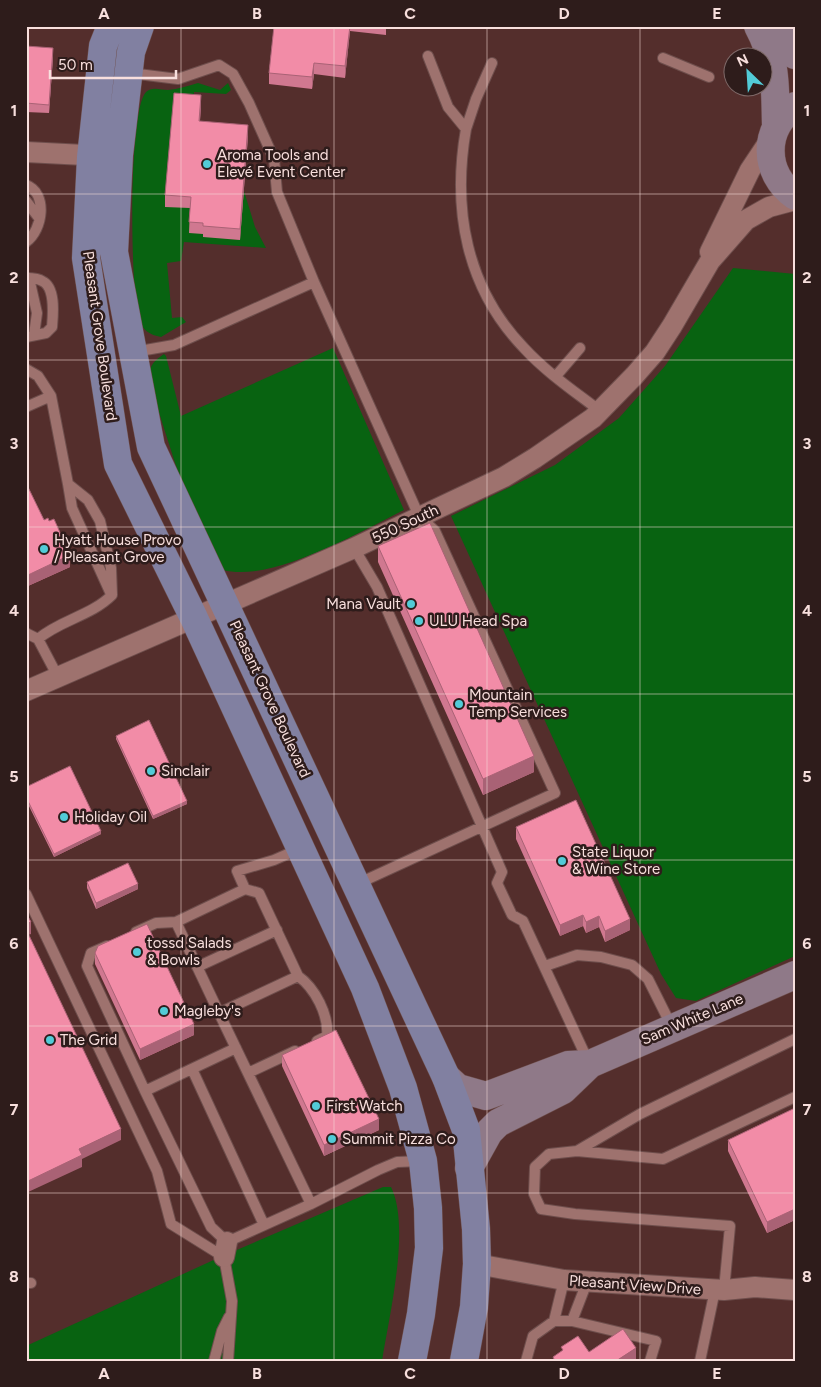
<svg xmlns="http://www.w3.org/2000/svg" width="821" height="1387" font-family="Figtree,sans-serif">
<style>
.green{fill:#086311}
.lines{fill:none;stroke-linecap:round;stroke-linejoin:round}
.lane-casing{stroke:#6e4e4c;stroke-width:12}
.street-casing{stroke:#6e4e4c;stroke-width:22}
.secondary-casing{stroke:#6e4e4c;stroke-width:29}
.primary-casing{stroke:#6e4e4c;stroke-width:29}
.lane{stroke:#9e726e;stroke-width:10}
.street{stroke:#9e726e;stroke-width:20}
.secondary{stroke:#8f7988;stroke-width:28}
.primary{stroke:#8180a1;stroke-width:28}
.wall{fill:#d07890}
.shaded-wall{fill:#a96275}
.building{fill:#f28ca7;stroke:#a96275}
.grid{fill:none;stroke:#f8dfdd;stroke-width:1;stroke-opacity:0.55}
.poi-dot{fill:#52cbd7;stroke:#2e1c1b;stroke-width:2}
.labels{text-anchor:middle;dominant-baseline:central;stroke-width:5;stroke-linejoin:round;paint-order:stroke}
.poi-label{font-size:15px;fill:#f8dfdd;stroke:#2e1c1b;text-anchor:start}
.street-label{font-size:15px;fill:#f8dfdd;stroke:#2e1c1b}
.neatline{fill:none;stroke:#f8dfdd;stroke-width:2}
.grid-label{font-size:16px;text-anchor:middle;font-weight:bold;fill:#f8dfdd}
</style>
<rect width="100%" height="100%" fill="#542e2c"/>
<path class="green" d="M198 83 220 90 228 83 231 90 226 94 194 92 191 208 203 234 239 240 244 191 255 227 266 248 184 242 181 261 167 263 172 318 182 317 186 322 161 337C150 335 142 330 139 319 130 291 128 110 146 92 152 86 161 90 168 90 178 89 188 86 198 83Z
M733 268 795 274V956L696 1001 676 998 661 974 451 516 555 465 619 418 665 366Z
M333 348 404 510C360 532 272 583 223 570L183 488 149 381C149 367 152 362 164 354L166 356 181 416Z
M383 1187H391C411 1227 389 1316 382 1361H26V1346L218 1258Z"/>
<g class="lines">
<g class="lane-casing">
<path id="lane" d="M428 56 448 107 466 129C452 209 466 288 524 348 546 372 574 391 600 411
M663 58 709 77
M130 73 178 79 219 65 233 74 249 103 274 159 277 192 314 282 419 516 435 531 555 793 357 884
M466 129 476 99 492 63
M26 185C48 193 43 230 26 242
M26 201 39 218
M26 278C31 278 38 278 42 281 56 287 53 315 52 327L46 333 26 337
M29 278 37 313 34 335
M134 352 174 345 314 282
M26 369 38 376 51 396
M556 376 580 348
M26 407 51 396 68 484 88 500 100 521 111 568 112 595C91 616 60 620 38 639L58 677
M68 484 72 508 110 592
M354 548 377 587 502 872 497 883 512 915 523 921 589 1063
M26 633 38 639
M245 889 176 922 219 1013 298 976 259 893 245 889 237 871 274 860 299 849
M26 894 157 1171 171 1224 224 1257 232 1301 228 1361
M136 932 156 923 176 922
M107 946 91 953 87 966 145 1091
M545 966 577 955 601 957 632 965 648 979 672 1027
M197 967 277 930
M298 976C315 988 329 1015 327 1036L317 1041
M219 1013 311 1204
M236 1048 145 1091 211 1227 227 1242 311 1204 378 1170 397 1162 422 1161
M192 1069 264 1225
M248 1073 295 1051
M577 1151 640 1114 795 1039
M26 1283H31
M724 1290 730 1226 575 1214 541 1209 534 1194 535 1167 549 1154 577 1151 663 1159 795 1097
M554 1321H572L656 1341 650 1361
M572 1321 587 1282
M214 1361 222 1331 229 1317
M526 1361 533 1336 554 1321 564 1280
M700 1361 715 1290"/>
</g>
<g class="street-casing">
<path id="street" d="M26 152 104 156
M710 252 750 170 770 140
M26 691 354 548 504 477 535 458 593 418 634 376 655 352 672 326 710 261 746 220 769 207 795 200
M224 1257 227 1242
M477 1264 564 1280 724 1290 755 1287 795 1290"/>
</g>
<g class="secondary-casing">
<path id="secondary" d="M758 26C777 61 775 87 776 125
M776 26 795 55
M795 106C762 129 763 173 795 196
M446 1077 458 1088 486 1096 568 1065 590 1064
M469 1168 489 1132 498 1123 563 1090 590 1064 795 975"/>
</g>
<g class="primary-casing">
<path id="primary" d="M111 26 103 46 91 157 86 258 118 464 194 618 365 988 403 1088 423 1161 428 1208 429 1248 421 1314 412 1361
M140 26 131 52 119 155 114 252 151 447 446 1077 466 1130 476 1229 477 1264 474 1307 464 1361"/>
</g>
<use href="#lane" class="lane"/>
<use href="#street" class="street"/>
<use href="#secondary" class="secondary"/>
<use href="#primary" class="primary"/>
</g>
<path class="wall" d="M274 26H386V35L350 31 345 78 314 74 312 89 269 84V73Z
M26 46 53 57 49 113 26 112Z
M201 106 200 121 248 136 240 240 203 237V234L189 233 190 208 165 207V195Z
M26 483 44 520 70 567 28 586 26 581Z
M378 546 534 772 483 795 378 562Z
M116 736 187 804 153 819 116 739Z
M26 787 101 834 54 857 26 800Z
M516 827 630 930 605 942 599 927 586 933 583 926 560 936 516 839Z
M87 882 138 889 96 909 87 888Z
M95 953 194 1035 140 1060 95 964Z
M282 1055 379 1130 324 1156 282 1066Z
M795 1108V1220L767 1233 728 1151V1140Z"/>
<path class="shaded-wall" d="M350 26V31L345 78V66Z
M53 48V57L49 113V105Z
M314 63V74L312 89V77Z
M201 95V106L199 133V121Z
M248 125V136L240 240V229Z
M70 555V567L28 586V575Z
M534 756V772L483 795V779Z
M187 801V804L153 819V816Z
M101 831V834L54 857V854Z
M138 884V889L96 909V903Z
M583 915V926L560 936V925Z
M599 916V927L586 933V922Z
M630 919V930L605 942V931Z
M31 922V934L26 936V924Z
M194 1024V1035L140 1060V1049Z
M379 1119V1130L324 1156V1145Z
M121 1129V1140L82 1159V1167L26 1193V1182L79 1149Z
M795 1209V1220L767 1233V1222Z
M636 1348V1359L634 1361H616Z"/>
<path class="building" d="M274 26H350L345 66 314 63 312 77 269 73Z
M26 46 53 48 49 105 26 103Z
M174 93 201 95 199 121 248 125 240 229 203 226V223L189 222 191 197 165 195Z
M26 483 44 520 48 518 49 521 54 519 70 555 28 575 26 570Z
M430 523 534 756 483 779 378 546Z
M149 720 187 801 153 816 116 736Z
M70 766 101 831 54 854 26 797V787Z
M576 800 630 919 605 931 599 916 586 922 583 915 560 925 516 827Z
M128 863 138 884 96 903 87 882Z
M26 913 31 922 26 924Z
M147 924 194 1024 140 1049 95 953 98 946Z
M26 929 121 1129 79 1149 82 1155 26 1182Z
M336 1030 379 1119 324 1145 282 1055Z
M795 1108V1209L767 1222 728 1140Z
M623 1329 636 1348 616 1361H555L553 1357 563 1350 561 1347 578 1336 589 1352Z"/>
<path class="grid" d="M181 26V1361M334 26V1361M487 26V1361M640 26V1361M26 194H795M26 360H795M26 527H795M26 694H795M26 860H795M26 1026H795M26 1193H795"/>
<g class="poi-dot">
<circle cx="207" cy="164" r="5"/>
<circle cx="44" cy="549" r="5"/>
<circle cx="411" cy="604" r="5"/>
<circle cx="419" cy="621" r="5"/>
<circle cx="459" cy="704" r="5"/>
<circle cx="151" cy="771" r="5"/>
<circle cx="64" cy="817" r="5"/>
<circle cx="562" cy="861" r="5"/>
<circle cx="137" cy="952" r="5"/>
<circle cx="164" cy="1011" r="5"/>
<circle cx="50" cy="1040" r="5"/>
<circle cx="316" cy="1106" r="5"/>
<circle cx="332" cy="1139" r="5"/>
</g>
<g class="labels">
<g class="poi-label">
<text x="217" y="155">Aroma Tools and<tspan x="217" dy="17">Elevé Event Center</tspan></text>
<text x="54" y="540">Hyatt House Provo<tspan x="54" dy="17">/ Pleasant Grove</tspan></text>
<text x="401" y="604" text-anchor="end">Mana Vault</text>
<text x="429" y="621">ULU Head Spa</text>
<text x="469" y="695">Mountain<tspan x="469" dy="17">Temp Services</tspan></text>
<text x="161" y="771">Sinclair</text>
<text x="74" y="817">Holiday Oil</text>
<text x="572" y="852">State Liquor<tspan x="572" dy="17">&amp; Wine Store</tspan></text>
<text x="147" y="943">tossd Salads<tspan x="147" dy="17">&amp; Bowls</tspan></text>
<text x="174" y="1011">Magleby's</text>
<text x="60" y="1040">The Grid</text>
<text x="326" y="1106">First Watch</text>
<text x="342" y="1139">Summit Pizza Co</text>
</g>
<g class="street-label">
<text transform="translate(100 336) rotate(82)">Pleasant Grove Boulevard</text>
<text transform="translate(405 524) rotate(-25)">550 South</text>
<text transform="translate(270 699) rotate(65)">Pleasant Grove Boulevard</text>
<text transform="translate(692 1019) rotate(-23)">Sam White Lane</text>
<text transform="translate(635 1285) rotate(4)">Pleasant View Drive</text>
</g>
</g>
<rect width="821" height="1387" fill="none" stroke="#2e1c1b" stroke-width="55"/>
<g transform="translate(748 72) rotate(335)"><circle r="24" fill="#2e1c1b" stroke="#7f6a69"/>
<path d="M0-4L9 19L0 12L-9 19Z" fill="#52cbd7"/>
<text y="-8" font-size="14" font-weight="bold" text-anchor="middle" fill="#f8dfdd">N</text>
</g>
<path d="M50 70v8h126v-8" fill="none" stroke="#f8dfdd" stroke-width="2.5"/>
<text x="58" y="70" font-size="15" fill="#f8dfdd" stroke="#2e1c1b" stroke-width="4" paint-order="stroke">50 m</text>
<rect x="28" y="28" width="766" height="1332" class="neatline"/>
<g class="grid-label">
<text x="104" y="19">A</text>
<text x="257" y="19">B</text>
<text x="410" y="19">C</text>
<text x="564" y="19">D</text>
<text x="717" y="19">E</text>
<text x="14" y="116">1</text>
<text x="807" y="116">1</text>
<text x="14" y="283">2</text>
<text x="807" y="283">2</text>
<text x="14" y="449">3</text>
<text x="807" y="449">3</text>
<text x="14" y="616">4</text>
<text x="807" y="616">4</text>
<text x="14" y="782">5</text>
<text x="807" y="782">5</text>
<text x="14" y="949">6</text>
<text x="807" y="949">6</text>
<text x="14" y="1115">7</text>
<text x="807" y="1115">7</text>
<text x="14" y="1282">8</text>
<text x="807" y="1282">8</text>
<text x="104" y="1379">A</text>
<text x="257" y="1379">B</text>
<text x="410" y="1379">C</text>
<text x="564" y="1379">D</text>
<text x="717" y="1379">E</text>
</g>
</svg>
